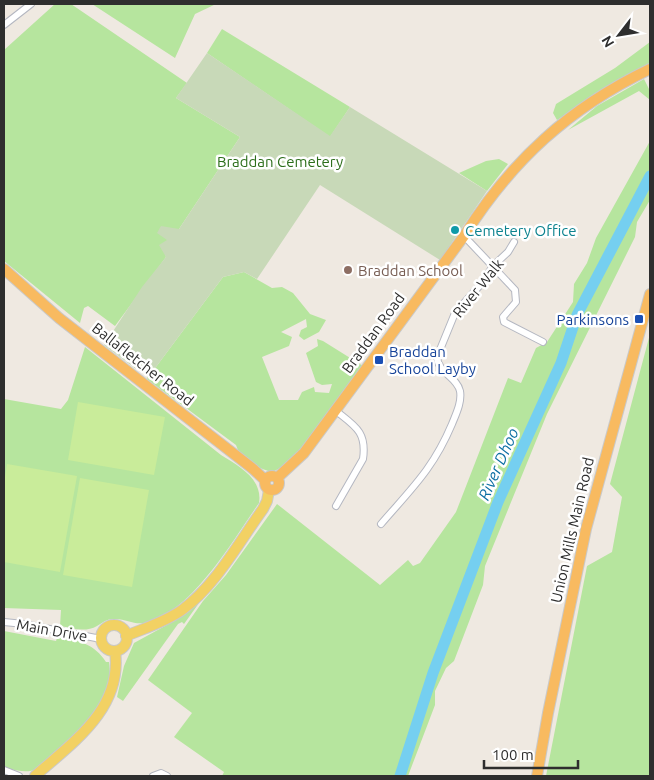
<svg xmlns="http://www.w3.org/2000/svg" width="654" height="780" font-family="Ubuntu,sans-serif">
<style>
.green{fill:#b6e59e}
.cemetery{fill:#c8d9b8}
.pitch{fill:#c9ec9a}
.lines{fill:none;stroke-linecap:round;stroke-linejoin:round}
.river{stroke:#75cff0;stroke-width:11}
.minor-casing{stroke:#b4b7c1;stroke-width:8}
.primary-casing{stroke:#c9c9c9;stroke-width:12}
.trunk-casing{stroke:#c9c9c9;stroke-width:12}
.minor{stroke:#fff;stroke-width:6}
.primary{stroke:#f2d163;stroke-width:10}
.trunk{stroke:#f8ba60;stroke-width:10}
.culture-dot{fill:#0f9aa8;stroke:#fff;stroke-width:2}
.education-dot{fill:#8d6e63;stroke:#fff;stroke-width:2}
.transit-dot{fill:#1a4fb4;stroke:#fff;stroke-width:2}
.labels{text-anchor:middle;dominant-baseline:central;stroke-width:5;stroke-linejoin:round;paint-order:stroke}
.park-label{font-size:15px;fill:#2c6e1b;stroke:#fff}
.culture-label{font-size:15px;fill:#0d838f;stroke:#fff;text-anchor:start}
.education-label{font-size:15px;fill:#785e54;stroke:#fff;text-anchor:start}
.street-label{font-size:15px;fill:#2e2e2e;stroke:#fff}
.transit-label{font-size:15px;fill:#164399;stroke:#fff;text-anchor:end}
.water-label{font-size:16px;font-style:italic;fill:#0d6fa3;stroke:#fff}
</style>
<rect width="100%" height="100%" fill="#efe9e1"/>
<path class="green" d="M55 4H71L187 83 176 98 240 137 179 229C170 238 162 244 166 257L115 326 88 306 84 308 80 323 4 261V50Z
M92 4H216L195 14 175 58Z
M222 29 350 107 330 137 207 53Z
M650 42V63L617 81 557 120 553 113 556 104 615 68Z
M644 79 650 91V100L639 91 568 130 597 106Z
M650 141V200L637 222 635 237 547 414 485 566 483 585 454 661 446 668 435 691V705L408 776H222L224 772 174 737 192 713 148 680 203 601 226 575 277 504 380 585 408 560 413 566 420 563 456 512 508 378 521 383 536 348 547 342 573 302 574 284 587 263 596 238Z
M499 159 508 164 487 191 459 173 486 161Z
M244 272 272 288 282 287 293 293 310 314 326 320 319 332 304 340 299 336 301 330 307 327 306 319 281 332 292 337 289 346 262 357 279 400H298L302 392 314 387 315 392 329 393 332 384 322 385 316 382 306 353 318 346 317 339 323 341 363 366C343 394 303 461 272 472 259 469 240 459 236 445L147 379 223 277Z
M650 334V776H546L587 566 612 552 622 497 610 484Z
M85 347 221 455C239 466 263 479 259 503 233 540 191 614 144 623 134 625 124 618 114 619 106 619 104 622 97 626 85 633 72 628 60 626L61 610 4 608V399L61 409 68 400Z
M199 603 184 624 182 622 178 624 123 701 117 697 124 666 134 643 176 620Z
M4 631 56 641 58 635C77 640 95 644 106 662H109C110 671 111 683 108 693 101 712 54 758 36 769 29 773 18 771 10 769L8 775 9 776H4Z"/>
<path class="cemetery" d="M207 53 330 136 350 107 487 191 440 260 320 185 257 279 244 272 223 277 147 379 146 369 141 367 136 369 104 345 142 287 166 257 159 245 167 240 157 233 161 226 179 229 240 137 176 98Z"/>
<path class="pitch" d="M78 402 165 417 154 475 68 460Z
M7 464 77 476 60 572 4 562V484Z
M80 478 149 490 132 587 63 575Z"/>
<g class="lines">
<path class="river" d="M400 776 433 673 498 502 561 363 577 315 650 176"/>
<g class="minor-casing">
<path id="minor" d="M4 25 31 4
M464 236 515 290 516 302 503 317 504 322 543 342
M336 411C355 426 367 432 363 459L336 506
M381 524C412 488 433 469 452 424 456 414 462 402 460 391 457 377 438 373 437 357L455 313 482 283 493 266 508 252 514 242
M4 622 24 624 101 639
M4 770 19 776
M153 776 161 773 167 776"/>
</g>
<g class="primary-casing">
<path id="primary" d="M101 638a13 13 0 1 1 26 0a13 13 0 1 1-26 0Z
M126 636C145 628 165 622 182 610 216 585 239 542 263 509L267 501 269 490
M35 776C72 743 123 709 115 651"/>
</g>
<g class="trunk-casing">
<path id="trunk" d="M4 269 59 318 252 468 265 480
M265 483a7 7 0 1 1 14 0a7 7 0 1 1-14 0Z
M277 478 304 453 464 236C512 160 569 108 650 69
M537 776 548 713 586 529 650 294"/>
</g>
<use href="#minor" class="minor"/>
<use href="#primary" class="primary"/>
<use href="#trunk" class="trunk"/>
</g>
<circle class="culture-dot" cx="455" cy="230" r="5"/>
<circle class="education-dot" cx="348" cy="270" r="5"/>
<g class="transit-dot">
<rect x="634" y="314" width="10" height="10" rx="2.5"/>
<rect x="374" y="355" width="10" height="10" rx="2.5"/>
</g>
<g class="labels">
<g class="park-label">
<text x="280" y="161">Braddan Cemetery</text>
</g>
<g class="culture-label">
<text x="465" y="230">Cemetery Office</text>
</g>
<g class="education-label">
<text x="358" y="270">Braddan School</text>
</g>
<g class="street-label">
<text transform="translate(478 288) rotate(-51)">River Walk</text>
<text transform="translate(373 333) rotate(-54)">Braddan Road</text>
<text transform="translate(143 364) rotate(38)">Ballafletcher Road</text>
<text transform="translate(572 530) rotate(-77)">Union Mills Main Road</text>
<text transform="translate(52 630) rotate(10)">Main Drive</text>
</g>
<g class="transit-label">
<text x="629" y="319">Parkinsons</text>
<text x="389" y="351" text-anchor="start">Braddan<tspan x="389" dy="17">School Layby</tspan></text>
</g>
<g class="water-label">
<text transform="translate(498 464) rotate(-66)">River Dhoo</text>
</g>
</g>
<rect width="654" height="780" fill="none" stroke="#2e2e2e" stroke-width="10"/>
<g transform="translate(619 35) rotate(239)" stroke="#ffffff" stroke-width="4" paint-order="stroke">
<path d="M0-4L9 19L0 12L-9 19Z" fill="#2e2e2e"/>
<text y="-8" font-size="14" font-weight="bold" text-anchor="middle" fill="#2e2e2e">N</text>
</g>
<path d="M484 760v8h94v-8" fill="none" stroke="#2e2e2e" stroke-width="2.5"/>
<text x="492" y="760" font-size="15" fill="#2e2e2e" stroke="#ffffff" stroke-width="4" paint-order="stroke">100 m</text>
</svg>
